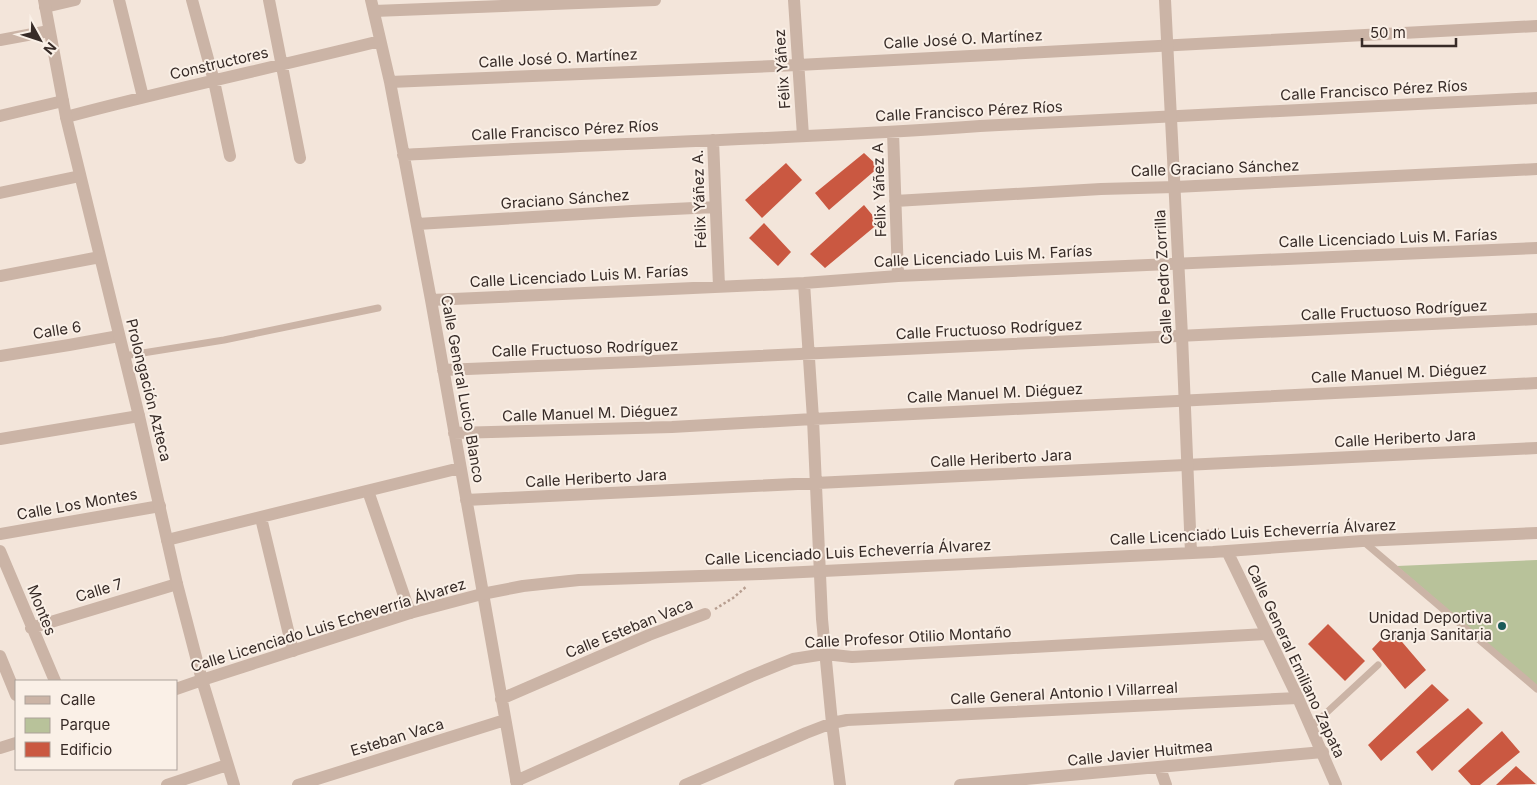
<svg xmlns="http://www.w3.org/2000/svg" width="1537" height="785" font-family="Inter,sans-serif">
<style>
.green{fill:#b8c29a}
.building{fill:#ca5841}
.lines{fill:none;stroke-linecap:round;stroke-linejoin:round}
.path{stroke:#b79e90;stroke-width:2.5;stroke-dasharray:2.5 2.5;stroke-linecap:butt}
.service{stroke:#cbb4a6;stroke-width:7}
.minor{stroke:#cbb4a6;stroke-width:12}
.tertiary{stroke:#cbb4a6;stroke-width:12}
.poi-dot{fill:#1b5a59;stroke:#faf0e7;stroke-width:2}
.labels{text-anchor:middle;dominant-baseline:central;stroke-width:4;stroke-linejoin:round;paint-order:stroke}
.street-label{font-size:15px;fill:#372b27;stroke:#faf0e7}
.poi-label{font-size:15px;fill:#372b27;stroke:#faf0e7;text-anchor:end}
</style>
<rect width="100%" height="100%" fill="#f3e5da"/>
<path class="green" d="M1537 560V686L1397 566Z"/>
<path class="building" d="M864 153 879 167 829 210 815 193Z
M786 163 802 180 762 218 745 200Z
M864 205 879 223 825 268 810 254Z
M764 223 791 252 778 266 749 238Z
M1328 624 1365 661 1345 681 1308 644Z
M1391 629 1426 670 1405 689 1372 649Z
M1432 684 1449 700 1381 761 1368 745Z
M1468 708 1483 723 1432 771 1416 752Z
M1502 731 1520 752 1480 785H1471L1458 771Z
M1516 766 1536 784 1496 785Z"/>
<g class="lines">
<path class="path" d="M1210 541 1207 531 1219 529 1224 539
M715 609 733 598 747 586"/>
<path class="service" d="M124 356 224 340 378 308
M1364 542 1537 689
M1311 727 1378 665"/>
<path class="minor" d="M119 0 143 97
M192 0 214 81 230 156
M269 0 300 158
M371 0 390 82 431 300 517 785
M794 0 803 136
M45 7 75 0
M374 11 655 0
M0 40 49 31
M390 82 798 65 1537 26
M0 116 63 101
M66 117C170 89 276 67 380 41
M893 132 898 276
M713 140 719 286
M403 155C595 143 788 140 980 126L1537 98
M0 193 80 176
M895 201 1101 189 1175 187 1537 169
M417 224 632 211 715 207
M804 283 813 419 822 619 832 723 840 785
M431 300 804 283 898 276 1537 248
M0 356 69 345 119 336
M443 370 633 362 1537 319
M454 433 672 427 813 419 1537 383
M0 439 139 416
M368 491 410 613
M466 500 1537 448
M261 518 293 651
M0 534 160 506
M167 540 460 468
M0 551 55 681
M31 628 177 584
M0 656 16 695
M176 689 202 680 234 785
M501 699 649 635 705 614
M0 748 16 743
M1160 768 1166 785
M516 781 751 676 793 659 825 654 852 657 1266 634
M167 785 227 765
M298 785 505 720
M685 785 806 733 832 723 847 720 1298 698
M960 785 1323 752"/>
<path class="tertiary" d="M44 0 66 117 139 416 177 584 202 680 410 613 482 594 523 586 579 580 761 574 1213 552 1362 541 1537 533
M1165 0 1182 336 1191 553
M0 276 100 257
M1227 551 1298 698 1336 785"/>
</g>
<circle class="poi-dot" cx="1502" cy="626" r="5"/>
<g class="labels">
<g class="street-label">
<text transform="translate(963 39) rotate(-3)">Calle José O. Martínez</text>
<text transform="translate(558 58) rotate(-3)">Calle José O. Martínez</text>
<text transform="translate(219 63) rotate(-13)">Constructores</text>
<text transform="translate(782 69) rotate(-94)">Félix Yáñez</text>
<text transform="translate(1374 90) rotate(-3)">Calle Francisco Pérez Ríos</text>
<text transform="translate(969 111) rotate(-3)">Calle Francisco Pérez Ríos</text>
<text transform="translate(565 130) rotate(-3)">Calle Francisco Pérez Ríos</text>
<text transform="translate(1215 168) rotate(-2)">Calle Graciano Sánchez</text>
<text transform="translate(879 190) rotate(-92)">Félix Yáñez A</text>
<text transform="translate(565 199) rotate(-4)">Graciano Sánchez</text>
<text transform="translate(699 199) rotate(-92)">Félix Yáñez A.</text>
<text transform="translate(1388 238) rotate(-2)">Calle Licenciado Luis M. Farías</text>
<text transform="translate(983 256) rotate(-3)">Calle Licenciado Luis M. Farías</text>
<text transform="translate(579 276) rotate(-3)">Calle Licenciado Luis M. Farías</text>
<text transform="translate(1163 277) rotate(-93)">Calle Pedro Zorrilla</text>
<text transform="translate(1394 310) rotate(-3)">Calle Fructuoso Rodríguez</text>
<text transform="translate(989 329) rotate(-3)">Calle Fructuoso Rodríguez</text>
<text transform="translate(57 330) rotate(-9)">Calle 6</text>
<text transform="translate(585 348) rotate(-2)">Calle Fructuoso Rodríguez</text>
<text transform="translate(1399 373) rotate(-3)">Calle Manuel M. Diéguez</text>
<text transform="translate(463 389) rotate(80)">Calle General Lucio Blanco</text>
<text transform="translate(149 390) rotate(76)">Prolongación Azteca</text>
<text transform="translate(995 393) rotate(-3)">Calle Manuel M. Diéguez</text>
<text transform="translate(590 413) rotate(-2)">Calle Manuel M. Diéguez</text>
<text transform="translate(1405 438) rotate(-3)">Calle Heriberto Jara</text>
<text transform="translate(1001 458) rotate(-3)">Calle Heriberto Jara</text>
<text transform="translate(596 478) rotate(-3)">Calle Heriberto Jara</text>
<text transform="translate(77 504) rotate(-10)">Calle Los Montes</text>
<text transform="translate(1253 532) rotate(-3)">Calle Licenciado Luis Echeverría Álvarez</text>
<text transform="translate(848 552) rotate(-3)">Calle Licenciado Luis Echeverría Álvarez</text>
<text transform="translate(99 590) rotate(-17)">Calle 7</text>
<text transform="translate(42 610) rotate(68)">Montes</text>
<text transform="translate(328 625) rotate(-17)">Calle Licenciado Luis Echeverría Álvarez</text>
<text transform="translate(629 628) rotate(-22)">Calle Esteban Vaca</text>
<text transform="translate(908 637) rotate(-3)">Calle Profesor Otilio Montaño</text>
<text transform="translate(1296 661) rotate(65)">Calle General Emiliano Zapata</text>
<text transform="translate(1064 693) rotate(-3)">Calle General Antonio I Villarreal</text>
<text transform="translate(397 737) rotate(-17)">Esteban Vaca</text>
<text transform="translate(1140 753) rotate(-6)">Calle Javier Huitmea</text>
</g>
<g class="poi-label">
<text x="1492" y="617">Unidad Deportiva<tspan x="1492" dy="17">Granja Sanitaria</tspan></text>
</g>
</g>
<rect x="15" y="680" width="162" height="90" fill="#faf0e7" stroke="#aca19a"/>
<rect x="25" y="696" width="25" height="8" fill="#cbb4a6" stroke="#aca19a"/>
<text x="60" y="705" font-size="15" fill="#372b27">Calle</text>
<rect x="25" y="718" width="25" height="15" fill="#b8c29a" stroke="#aca19a"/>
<text x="60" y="730" font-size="15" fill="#372b27">Parque</text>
<rect x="25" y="742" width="25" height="15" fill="#ca5841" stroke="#aca19a"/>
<text x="60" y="755" font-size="15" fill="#372b27">Edificio</text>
<g transform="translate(40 40) rotate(130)" stroke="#faf0e7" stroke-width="4" paint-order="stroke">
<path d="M0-4L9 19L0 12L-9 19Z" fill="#372b27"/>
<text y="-8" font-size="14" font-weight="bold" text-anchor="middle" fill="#372b27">N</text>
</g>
<path d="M1362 38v8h94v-8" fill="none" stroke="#372b27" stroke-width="2.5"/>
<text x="1370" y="38" font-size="15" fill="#372b27" stroke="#faf0e7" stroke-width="4" paint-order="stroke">50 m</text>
</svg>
